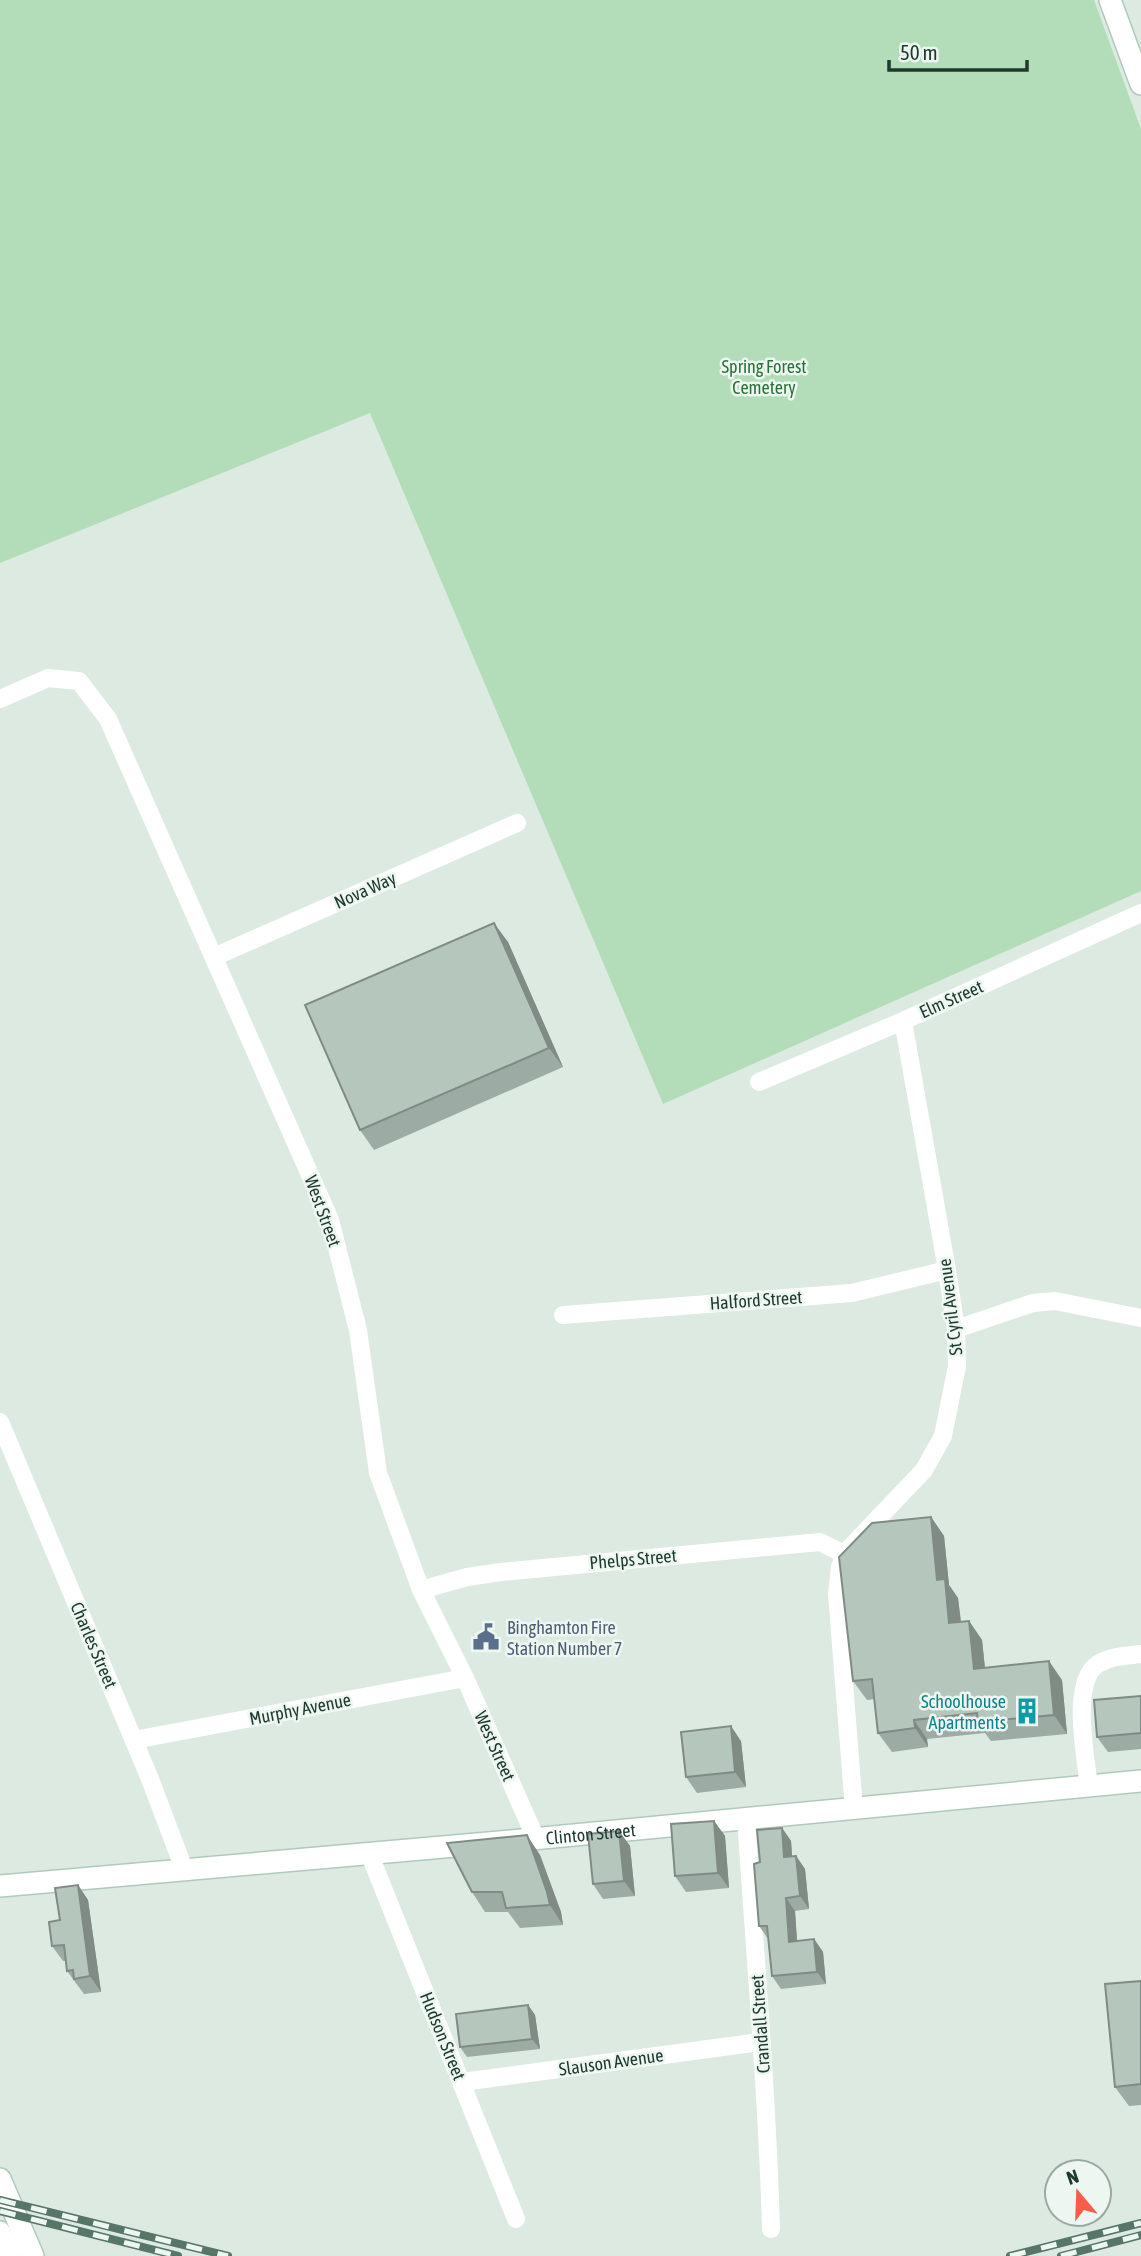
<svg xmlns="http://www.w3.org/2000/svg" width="1141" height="2256" font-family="'Asap Condensed',sans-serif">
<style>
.green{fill:#b3ddb9}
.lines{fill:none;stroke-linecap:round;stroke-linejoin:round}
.secondary-casing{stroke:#afcabc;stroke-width:24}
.street{stroke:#fff;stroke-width:18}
.secondary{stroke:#fff;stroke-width:21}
.rail-casing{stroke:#577669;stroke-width:8}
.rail{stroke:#edf6f0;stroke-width:5;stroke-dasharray:16;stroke-linecap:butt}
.wall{fill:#9caba3}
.shaded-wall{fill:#7f8b84}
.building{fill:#b5c7bd;stroke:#7f8b84;stroke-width:2}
.labels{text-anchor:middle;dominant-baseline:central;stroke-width:5;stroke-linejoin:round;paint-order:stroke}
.park-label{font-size:18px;fill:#267239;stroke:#edf6f0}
.street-label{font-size:18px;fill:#1e392e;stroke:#edf6f0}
.service-label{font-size:18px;fill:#4e5e75;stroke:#edf6f0;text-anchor:start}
.culture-label{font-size:18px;fill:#0d838f;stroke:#edf6f0;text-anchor:end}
</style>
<rect width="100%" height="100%" fill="#dceae2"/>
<path class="green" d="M0 0H1094L1141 129V891L663 1104 370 413 0 563Z"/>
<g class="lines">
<g class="secondary-casing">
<g id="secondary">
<path d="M1110 0 1141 84"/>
<path id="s1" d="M0 1886 511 1841 1141 1781"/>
<path d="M0 2179 33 2256"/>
<path d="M0 2232 11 2256"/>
</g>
</g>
<path class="street" d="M0 699 48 678 79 681 108 719 330 1220 358 1330 378 1473 421 1590 465 1678 536 1839
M214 957 517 823
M759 1082 903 1021 1141 913
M563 1315 852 1293 947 1270
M956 1329 1033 1303 1055 1301 1141 1318
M0 1422 150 1779 184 1869
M421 1590 467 1577 501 1572 820 1542 844 1554
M134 1740 465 1678
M1089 1787C1086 1757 1070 1682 1098 1664 1111 1656 1126 1656 1141 1654
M854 1809 837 1594 840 1567 844 1554 924 1470 943 1436 957 1366 956 1329 947 1270 903 1021
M746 1818C755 1955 767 2092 771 2229
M369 1853 516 2219
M462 2082 760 2042"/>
<use href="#secondary" class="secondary"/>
<g class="rail-casing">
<path id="rail" d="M0 2200 228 2256
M0 2211 178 2256
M1010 2256 1141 2223
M1061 2256 1141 2235"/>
</g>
<use href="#rail" class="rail"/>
</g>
<path class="wall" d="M508 942 563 1067 374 1150 360 1130Z
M931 1517 944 1536 949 1585 958 1598 961 1621H969L982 1640 985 1668 1062 1680 1067 1734 991 1741 985 1733 927 1739 928 1747 892 1752 878 1733 875 1699 867 1700 853 1681Z
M1141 1696V1749L1108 1752 1097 1737Z
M741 1741 746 1787 697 1793 686 1777Z
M714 1821 725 1836 729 1888 686 1892 675 1876Z
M782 1828 791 1841 792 1856H796L805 1869 809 1909 795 1911 797 1941 814 1939 823 1952 826 1984 781 1989 772 1976 768 1939 759 1926Z
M619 1831 630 1846 635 1896 603 1899 593 1884Z
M540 1855 561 1912 563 1925 520 1928 508 1912H485L472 1892Z
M78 1885 88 1900 101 1992 84 1994 67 1971 66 1961H63L52 1946 60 1920Z
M1141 1981V2105L1129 2106 1115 2087Z
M528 2005 535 2015 540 2049 467 2057 460 2047Z"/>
<path class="shaded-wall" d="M494 923 508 942 563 1067 549 1048Z
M931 1517 944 1536 949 1585 958 1598 963 1642 949 1623 937 1580Z
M969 1621 982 1640 987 1688 974 1669Z
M1049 1661 1062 1680 1067 1734 1054 1715Z
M914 1720 927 1739 928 1747 915 1728Z
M731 1726 741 1741 746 1787 735 1772Z
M714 1821 725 1836 729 1888 718 1873Z
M782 1828 791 1841 793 1870 784 1857Z
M619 1831 630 1846 635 1896 624 1881Z
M527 1835 540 1855 561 1912 563 1925 550 1905Z
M796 1856 805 1869 809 1909 800 1896Z
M78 1885 88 1900 101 1992 90 1976Z
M786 1898 795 1911 798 1954 789 1942Z
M814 1939 823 1952 826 1984 817 1972Z
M528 2005 535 2015 540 2049 532 2039Z"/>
<path class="building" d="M494 923 549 1048 360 1130 305 1005Z
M931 1517 937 1580 945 1579 949 1623 969 1621 974 1669 1049 1661 1054 1715 978 1722 977 1713 914 1720 915 1728 878 1733 872 1679 853 1681 839 1557 872 1523Z
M1141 1696V1733L1097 1737 1094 1700Z
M731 1726 735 1772 686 1777 681 1732Z
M714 1821 718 1873 675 1876 671 1824Z
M782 1828 784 1857 796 1856 800 1896 786 1898 789 1942 814 1939 817 1972 772 1976 767 1926H759L754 1864 760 1862 757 1830Z
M619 1831 624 1881 593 1884 588 1834Z
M527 1835 547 1892 550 1905 506 1908 502 1892H472L447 1843Z
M78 1885 90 1976 74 1979 73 1970 67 1971 64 1945 52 1946 49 1922 60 1920 55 1888Z
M1141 1981V2084L1115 2087 1105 1984Z
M528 2005 532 2039 460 2047 456 2014Z"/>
<defs>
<g id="civic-bare" transform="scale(2.1)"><path d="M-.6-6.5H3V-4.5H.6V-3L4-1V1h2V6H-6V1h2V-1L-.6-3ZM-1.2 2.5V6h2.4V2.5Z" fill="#5c6f8a" stroke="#edf6f0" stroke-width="2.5" paint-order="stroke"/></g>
<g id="building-bare" transform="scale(2.1)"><path d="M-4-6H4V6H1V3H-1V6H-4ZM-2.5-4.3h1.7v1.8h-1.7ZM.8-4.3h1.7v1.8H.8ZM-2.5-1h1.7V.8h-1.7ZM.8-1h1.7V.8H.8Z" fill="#0f9aa8" stroke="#edf6f0" stroke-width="2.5" paint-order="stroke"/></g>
</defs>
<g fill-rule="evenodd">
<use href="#civic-bare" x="486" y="1637"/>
<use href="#building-bare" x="1027" y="1711"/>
</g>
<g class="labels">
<g class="park-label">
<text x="764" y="366">Spring Forest<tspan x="764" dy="21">Cemetery</tspan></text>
</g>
<g class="street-label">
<text transform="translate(365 890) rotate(-24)">Nova Way</text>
<text transform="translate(951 999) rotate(-24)">Elm Street</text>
<text transform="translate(323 1211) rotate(70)">West Street</text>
<text transform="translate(756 1300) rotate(-4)">Halford Street</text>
<text transform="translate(950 1307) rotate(-97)">St Cyril Avenue</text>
<text transform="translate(633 1559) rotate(-5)">Phelps Street</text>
<text transform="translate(94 1645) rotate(67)">Charles Street</text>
<text transform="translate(300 1709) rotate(-11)">Murphy Avenue</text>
<text transform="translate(495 1746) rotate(66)">West Street</text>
<text stroke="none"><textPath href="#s1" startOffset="593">Clinton Street</textPath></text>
<text transform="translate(760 2024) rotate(-94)">Crandall Street</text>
<text transform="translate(443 2036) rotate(68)">Hudson Street</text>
<text transform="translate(611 2062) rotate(-8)">Slauson Avenue</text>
</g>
<g class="service-label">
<text x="507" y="1627">Binghamton Fire<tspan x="507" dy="21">Station Number 7</tspan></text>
</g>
<g class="culture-label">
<text x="1006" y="1701">Schoolhouse<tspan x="1006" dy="21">Apartments</tspan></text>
</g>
</g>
<g transform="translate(1078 2193) rotate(341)"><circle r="33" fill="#edf6f0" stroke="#9aaaa2" stroke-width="2"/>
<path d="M0-5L12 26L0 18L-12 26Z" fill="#fa5c4a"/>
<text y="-10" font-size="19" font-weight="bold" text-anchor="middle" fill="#1e392e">N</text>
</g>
<path d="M889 60v10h138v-10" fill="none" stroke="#1e392e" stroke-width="3.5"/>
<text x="900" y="60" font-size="21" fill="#1e392e" stroke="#edf6f0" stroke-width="5" paint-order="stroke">50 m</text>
</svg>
